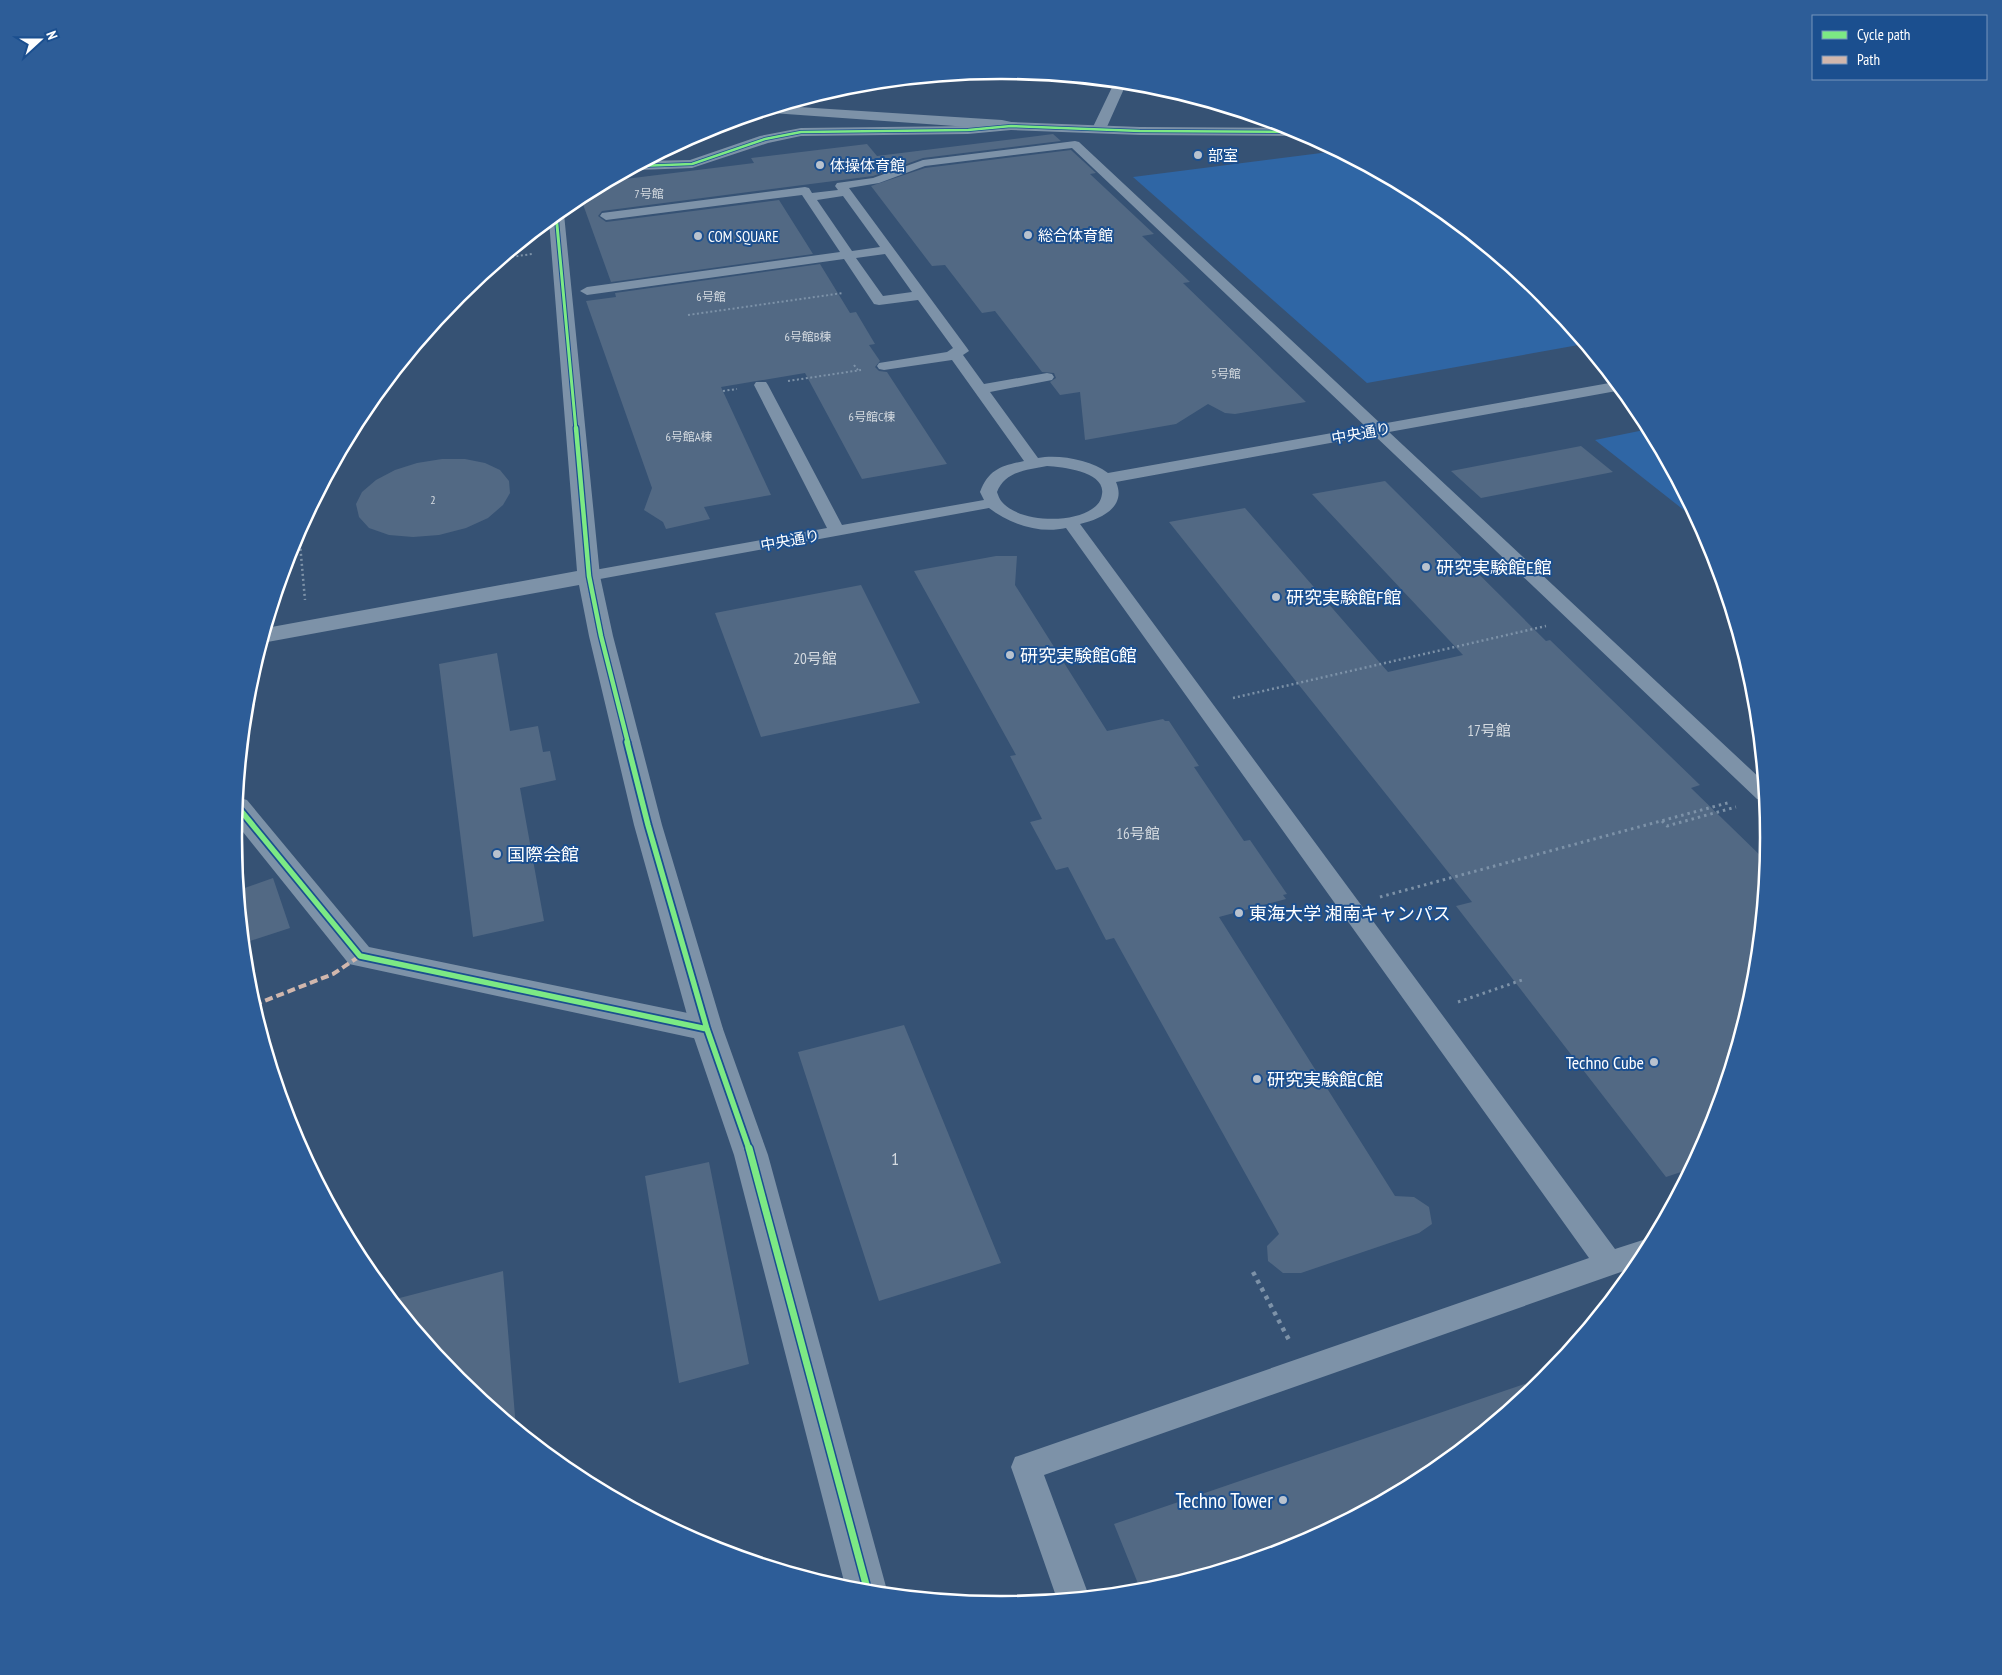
<svg xmlns="http://www.w3.org/2000/svg" width="2002" height="1675" font-family="'PT Sans Narrow','Noto Sans JP',sans-serif">
<style>
.green{fill:#2f66a5}
.building{fill:#526984}
.lines{fill:none;stroke-linecap:round;stroke-linejoin:round}
.path-far3{stroke:#7d92a8;stroke-width:2;stroke-dasharray:2 2.5;stroke-linecap:butt}
.path-far2{stroke:#7d92a8;stroke-width:2.5;stroke-dasharray:2 3;stroke-linecap:butt}
.path-far1{stroke:#7d92a8;stroke-width:3;stroke-dasharray:2.5 4;stroke-linecap:butt}
.path{stroke:#7d92a8;stroke-width:4.5;stroke-dasharray:4 5;stroke-linecap:butt}
.service{fill:#7d92a8;fill-rule:evenodd}
.minor{fill:#7d92a8;fill-rule:evenodd}
.tertiary{fill:#7d92a8;fill-rule:evenodd}
.quiet{stroke:#d1b7ad;stroke-width:4;stroke-dasharray:8 4;stroke-linecap:butt}
.cycleway-far4-casing{stroke:#1b4f8f;stroke-width:4}
.cycleway-far3-casing{stroke:#1b4f8f;stroke-width:5}
.cycleway-far2-casing{stroke:#1b4f8f;stroke-width:7}
.cycleway-far1-casing{stroke:#1b4f8f;stroke-width:9}
.cycleway-casing{stroke:#1b4f8f;stroke-width:10}
.cycleway-far4{stroke:#7ce984;stroke-width:2.5}
.cycleway-far3{stroke:#7ce984;stroke-width:3}
.cycleway-far2{stroke:#7ce984;stroke-width:4.5}
.cycleway-far1{stroke:#7ce984;stroke-width:5.5}
.cycleway{stroke:#7ce984;stroke-width:7}
.poi-dot{fill:#b9c2ce;stroke:#1b4f8f;stroke-width:2}
.labels{text-anchor:middle;dominant-baseline:central;stroke-width:4;stroke-linejoin:round;paint-order:stroke}
.far-number-label{font-size:12px;fill:#d4dae0}
.far-poi-label{font-size:15px;fill:#fff;stroke:#1b4f8f;text-anchor:start}
.far-street-label{font-size:15px;fill:#fff;stroke:#1b4f8f}
.number-label{font-size:15px;fill:#d4dae0}
.poi-label{font-size:18px;fill:#fff;stroke:#1b4f8f;text-anchor:start}
.near-number-label{font-size:18px;fill:#d4dae0}
.near-poi-label{font-size:21px;fill:#fff;stroke:#1b4f8f;text-anchor:end}
.rim{fill:none;stroke:#fff;stroke-width:2.5}
</style>
<rect width="100%" height="100%" fill="#365274"/>
<path class="green" d="M1337 151 1428 200 1544 295 1584 344 1367 383 1133 177Z
M1649 429 1699 522 1595 440Z"/>
<path class="building" d="M1053 134 1061 141 923 158 873 176 602 211 598 216 606 222 779 200 813 254 611 282 580 196 609 181 754 163 751 158 867 144 877 156Z
M1071 150 1096 173 1090 174 1154 234 1142 236 1190 282 1183 283 1306 402 1235 414 1225 413 1208 404 1176 424 1085 440 1080 392 1060 395 1050 382 1056 378 1054 373 1042 372 995 311 982 313 945 265 932 266 871 186 925 168Z
M820 264 850 313 856 312 875 344 869 345 880 361 875 367 879 371 887 372 947 464 862 479 805 373 721 387 771 495 704 507 710 519 666 529 663 522 644 510 652 488 586 301 616 297 615 293Z
M1581 446 1613 472 1481 498 1451 471Z
M442 459H465L485 463 500 470 509 481 510 493 503 505 488 518 466 528 439 535 413 537 389 535 369 528 359 517 356 504 362 492 376 480 395 470 417 463Z
M1385 481 1546 641 1550 640 1700 785 1691 788 1766 861 1754 988 1710 1131 1690 1169 1666 1177 1456 906 1472 902 1169 522 1245 508 1388 672 1463 655 1312 494Z
M996 556H1017L1015 585 1107 731 1163 719 1165 721H1169L1199 766 1194 767 1244 841 1250 840 1287 894 1283 895 1286 899 1219 917 1395 1196 1414 1197 1429 1207 1432 1224 1419 1233 1301 1273H1283L1268 1261 1267 1246 1279 1234 1114 938 1106 940 1068 867 1056 870 1030 822 1042 819 1010 756 1016 755 914 571Z
M861 585 920 703 761 737 715 613Z
M497 653 510 731 538 726 543 752 550 751 556 780 520 788 544 921 473 937 439 664Z
M273 878 290 928 244 943 239 890Z
M904 1025 1001 1263 879 1301 798 1052Z
M709 1162 749 1364 679 1383 645 1176Z
M503 1271 516 1428 458 1380 392 1300Z
M1542 1378 1543 1380 1427 1476 1294 1547 1150 1590 1141 1591 1114 1524Z"/>
<g class="lines">
<path class="path-far3" d="M503 258 532 254
M688 315 843 293
M854 365 858 370
M788 381 861 370
M723 391 737 389"/>
<path class="path-far2" d="M300 544 305 600
M1233 698 1546 626"/>
<path class="path-far1" d="M1662 821 1667 826 1736 807
M1380 897 1731 802
M1458 1002 1525 979"/>
<path class="path" d="M1253 1272 1289 1340"/>
<path class="service" d="M1075 141 1079 142 1381 424 1615 382 1622 390 1389 432 1763 781 1765 801 1757 799 1374 435 1116 482C1127 507 1101 519 1080 524L1615 1249 1646 1239 1651 1241 1638 1266 1044 1475 1089 1596 1057 1599 1011 1467 1015 1457 1589 1258 1066 528C1039 534 1010 524 989 508L589 581 583 580 580 576 583 572 589 571 827 528 754 385 756 382H766L768 385 842 525 984 500 980 492C989 469 1001 466 1024 461L952 360 884 370 879 369 877 366 879 363 947 352 953 348 918 300 879 305 874 304 844 259 587 295 580 291 587 287 840 252 802 195 606 220 600 216 602 213 805 187 809 188 812 193 838 190 835 186 837 183 873 178 923 160ZM1072 148 1366 427 1108 473C1091 460 1059 454 1038 458L990 392 1052 380 1054 377 1052 374 1047 373 984 384 963 355 969 351 967 348 849 188 879 183 925 166ZM843 196 880 247 852 251 817 200ZM885 254 912 292 883 296 856 258ZM1047 466C1063 467 1106 472 1102 494 1101 501 1098 505 1092 509 1071 524 1019 522 1002 502 1000 500 998 495 997 492 1005 471 1027 470 1047 466Z"/>
<path class="minor" d="M1115 81 1127 82 1106 129 1104 132H1094L1092 129Z
M783 106 1002 120 1016 123 1018 126 1016 129 1011 130 772 113 766 111Z
M237 797 247 800 369 947 707 1017 718 1021 723 1029 718 1037 707 1041 349 964 235 822Z"/>
<path class="tertiary" d="M1011 122 1140 127 1292 128 1306 135 1301 136 1140 135 1011 130 968 134 801 136 768 143 692 168 638 170 632 169 646 161 690 160 760 136 801 128 968 126Z
M562 211 564 214 600 576 613 636 662 825 723 1029 768 1155 888 1594 846 1589 734 1155 691 1029 634 825 589 636 579 585 262 643 266 628 577 571 549 221Z"/>
<path class="quiet" d="M254 1005 333 974 360 956"/>
<g class="cycleway-far4-casing">
<path id="cycleway-far4" d="M638 166 692 164 765 139 801 132 968 130 1011 126 1140 131 1301 132"/>
</g>
<g class="cycleway-far3-casing">
<path id="cycleway-far3" d="M556 214 576 430"/>
</g>
<g class="cycleway-far2-casing">
<path id="cycleway-far2" d="M576 428 589 576 601 636 628 743"/>
</g>
<g class="cycleway-far1-casing">
<path id="cycleway-far1" d="M627 742 648 825 707 1029 749 1149
M237 806 360 956 707 1029"/>
</g>
<g class="cycleway-casing">
<path id="cycleway" d="M749 1148 868 1592"/>
</g>
<use href="#cycleway-far4" class="cycleway-far4"/>
<use href="#cycleway-far3" class="cycleway-far3"/>
<use href="#cycleway-far2" class="cycleway-far2"/>
<use href="#cycleway-far1" class="cycleway-far1"/>
<use href="#cycleway" class="cycleway"/>
</g>
<g class="poi-dot">
<circle cx="1198" cy="155" r="5"/>
<circle cx="820" cy="165" r="5"/>
<circle cx="1028" cy="235" r="5"/>
<circle cx="698" cy="236" r="5"/>
<circle cx="1426" cy="567" r="5"/>
<circle cx="1276" cy="597" r="5"/>
<circle cx="1010" cy="655" r="5"/>
<circle cx="497" cy="854" r="5"/>
<circle cx="1239" cy="913" r="5"/>
<circle cx="1654" cy="1062" r="5"/>
<circle cx="1257" cy="1079" r="5"/>
<circle cx="1283" cy="1500" r="5"/>
</g>
<g class="labels">
<g class="far-number-label">
<text x="649" y="193">7号館</text>
<text x="711" y="296">6号館</text>
<text x="808" y="336">6号館B棟</text>
<text x="1226" y="373">5号館</text>
<text x="872" y="416">6号館C棟</text>
<text x="689" y="436">6号館A棟</text>
<text x="433" y="499">2</text>
</g>
<g class="far-poi-label">
<text x="1208" y="155">部室</text>
<text x="830" y="165">体操体育館</text>
<text x="1038" y="235">総合体育館</text>
<text x="708" y="236">COM SQUARE</text>
</g>
<g class="far-street-label">
<text transform="translate(1361 433) rotate(-10)">中央通り</text>
<text transform="translate(790 540) rotate(-10)">中央通り</text>
</g>
<g class="number-label">
<text x="815" y="658">20号館</text>
<text x="1489" y="730">17号館</text>
<text x="1138" y="833">16号館</text>
</g>
<g class="poi-label">
<text x="1436" y="567">研究実験館E館</text>
<text x="1286" y="597">研究実験館F館</text>
<text x="1020" y="655">研究実験館G館</text>
<text x="507" y="854">国際会館</text>
<text x="1249" y="913">東海大学 湘南キャンパス</text>
<text x="1644" y="1062" text-anchor="end">Techno Cube</text>
<text x="1267" y="1079">研究実験館C館</text>
</g>
<g class="near-number-label">
<text x="895" y="1158">1</text>
</g>
<g class="near-poi-label">
<text x="1273" y="1500">Techno Tower</text>
</g>
</g>
<path d="M0 0H2002V1675H0ZM1000 79H1002A758 758 0 0 1 1760 837V838A758 758 0 0 1 1002 1596H1000A758 758 0 0 1 242 838V837A758 758 0 0 1 1000 79Z" fill="#2d5d98" fill-rule="evenodd"/>
<path class="rim" d="M1000 79H1002A758 758 0 0 1 1760 837V838A758 758 0 0 1 1002 1596H1000A758 758 0 0 1 242 838V837A758 758 0 0 1 1000 79Z"/>
<rect x="1812" y="15" width="175" height="65" fill="#1b4f8f" stroke="#7695bc"/>
<rect x="1822" y="31" width="25" height="8" fill="#7ce984" stroke="#7695bc"/>
<text x="1857" y="40" font-size="15" fill="#ffffff">Cycle path</text>
<rect x="1822" y="56" width="25" height="8" fill="#d1b7ad" stroke="#7695bc"/>
<text x="1857" y="65" font-size="15" fill="#ffffff">Path</text>
<g transform="translate(40 40) rotate(69)" stroke="#1b4f8f" stroke-width="4" paint-order="stroke">
<path d="M0-4L9 19L0 12L-9 19Z" fill="#ffffff"/>
<text y="-8" font-size="14" font-weight="bold" text-anchor="middle" fill="#ffffff">N</text>
</g>
</svg>
